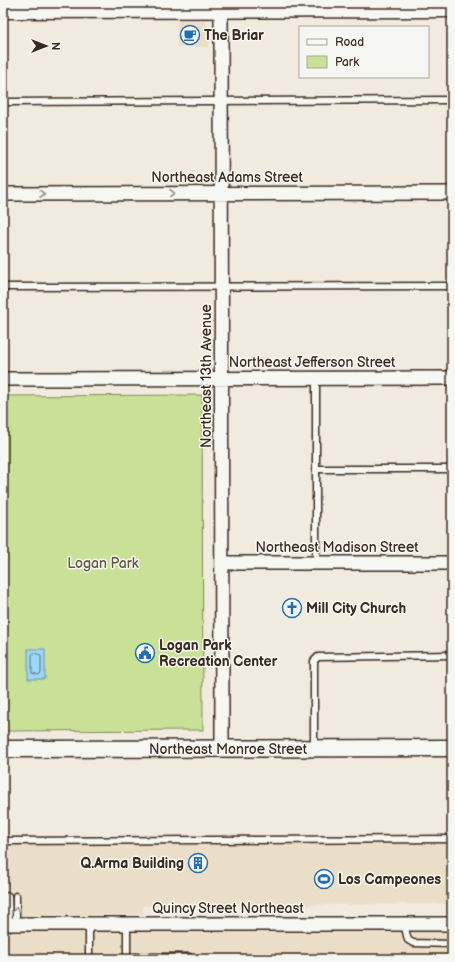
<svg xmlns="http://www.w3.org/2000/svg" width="455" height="962" font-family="'Balsamiq Sans',sans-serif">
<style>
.built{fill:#ebdec8}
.green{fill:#c9e197;stroke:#82865a}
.water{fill:#9bd7fb;stroke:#7592a3}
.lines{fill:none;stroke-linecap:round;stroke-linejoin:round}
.shore{stroke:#616f76;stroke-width:1}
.service-casing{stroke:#3b2a1e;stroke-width:9}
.minor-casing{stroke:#3b2a1e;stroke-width:16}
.tertiary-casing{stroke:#3b2a1e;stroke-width:19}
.service{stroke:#f6f6f2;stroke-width:6}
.minor{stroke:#f6f6f2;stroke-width:13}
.tertiary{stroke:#f6f6f2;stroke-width:16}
.oneway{stroke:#989088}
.labels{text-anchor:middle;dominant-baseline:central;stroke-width:3;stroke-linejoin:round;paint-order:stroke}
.poi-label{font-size:14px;font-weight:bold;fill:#3b2a1e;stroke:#f6f6f2;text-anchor:start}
.street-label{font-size:14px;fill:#3b2a1e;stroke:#f6f6f2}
.park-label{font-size:14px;fill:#5e583c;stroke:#f6f6f2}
</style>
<rect width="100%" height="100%" fill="#f1ebdf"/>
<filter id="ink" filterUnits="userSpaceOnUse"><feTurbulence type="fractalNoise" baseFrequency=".025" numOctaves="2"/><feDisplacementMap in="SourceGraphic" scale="8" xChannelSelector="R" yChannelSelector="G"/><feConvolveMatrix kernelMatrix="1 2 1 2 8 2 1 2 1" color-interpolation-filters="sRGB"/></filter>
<g filter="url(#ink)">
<path class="built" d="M177 20 204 21 209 26V47H177Z
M452 841V909H450L447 904 143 906V915H3V843Z
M3 932H452V959H3Z"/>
<path class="green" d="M202 395 203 730 3 731V396Z"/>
<path class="water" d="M28 649H45V679H28Z"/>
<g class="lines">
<path class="shore" d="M34 653 41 655V673L39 675 32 673V655Z"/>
<g class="service-casing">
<path id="service" d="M3 102 452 100
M3 287 452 286
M316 378V563
M316 469H452
M314 747V661L318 657 452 655
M3 841 452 839
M8 896 9 924
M16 896V924
M89 924V959
M127 924V959
M404 924 408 940 413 943 452 944
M127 957H189V959"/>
</g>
<g class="minor-casing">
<path id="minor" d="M221 3 222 749
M3 194 452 193
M3 379 452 378
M222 563H452
M3 924H452"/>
</g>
<g class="tertiary-casing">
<path id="tertiary" d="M3 10 452 9
M3 749 452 748"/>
</g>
<use href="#service" class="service"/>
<use href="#minor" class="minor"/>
<use href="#tertiary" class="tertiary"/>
</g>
<defs><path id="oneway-chevron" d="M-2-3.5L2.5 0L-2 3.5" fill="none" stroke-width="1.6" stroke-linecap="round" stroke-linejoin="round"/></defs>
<g class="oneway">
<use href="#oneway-chevron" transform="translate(172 193)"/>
<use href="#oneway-chevron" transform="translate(42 194)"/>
<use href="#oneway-chevron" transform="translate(16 910) rotate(-90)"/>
</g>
</g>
<defs>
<g id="cafe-ring" transform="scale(1)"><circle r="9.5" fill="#f6f6f2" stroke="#1f6fb2" stroke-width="1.5"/><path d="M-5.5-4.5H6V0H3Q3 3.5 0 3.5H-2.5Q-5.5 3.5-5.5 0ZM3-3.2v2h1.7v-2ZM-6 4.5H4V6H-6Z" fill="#1f6fb2"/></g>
<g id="church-ring" transform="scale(1)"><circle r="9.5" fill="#f6f6f2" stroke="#1f6fb2" stroke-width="1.5"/><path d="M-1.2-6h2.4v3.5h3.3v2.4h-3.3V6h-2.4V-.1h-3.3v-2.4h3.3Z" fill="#1f6fb2"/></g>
<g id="civic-ring" transform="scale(1)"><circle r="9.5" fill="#f6f6f2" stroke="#1f6fb2" stroke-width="1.5"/><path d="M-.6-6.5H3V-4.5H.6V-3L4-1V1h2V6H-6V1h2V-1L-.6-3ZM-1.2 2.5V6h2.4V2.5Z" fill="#1f6fb2"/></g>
<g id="building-ring" transform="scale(1)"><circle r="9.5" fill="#f6f6f2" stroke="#1f6fb2" stroke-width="1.5"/><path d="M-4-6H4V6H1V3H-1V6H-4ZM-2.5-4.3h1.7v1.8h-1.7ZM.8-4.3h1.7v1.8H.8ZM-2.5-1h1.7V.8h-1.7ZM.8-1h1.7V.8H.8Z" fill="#1f6fb2"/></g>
<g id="stadium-ring" transform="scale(1)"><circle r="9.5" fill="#f6f6f2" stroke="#1f6fb2" stroke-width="1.5"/><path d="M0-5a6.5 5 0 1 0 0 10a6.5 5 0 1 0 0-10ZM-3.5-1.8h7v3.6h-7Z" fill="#1f6fb2"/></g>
</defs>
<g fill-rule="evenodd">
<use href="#cafe-ring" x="190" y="35"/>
<use href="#church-ring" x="292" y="608"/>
<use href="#civic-ring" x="145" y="653"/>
<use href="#building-ring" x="198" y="863"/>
<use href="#stadium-ring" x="324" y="879"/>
</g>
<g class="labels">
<g class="poi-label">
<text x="204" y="35">The Briar</text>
<text x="306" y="608">Mill City Church</text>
<text x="159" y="645">Logan Park<tspan x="159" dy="16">Recreation Center</tspan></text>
<text x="184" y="863" text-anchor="end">Q.Arma Building</text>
<text x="338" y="879">Los Campeones</text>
</g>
<g class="street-label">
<text x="227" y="177">Northeast Adams Street</text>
<text x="312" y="362">Northeast Jefferson Street</text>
<text transform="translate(206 376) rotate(-90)">Northeast 13th Avenue</text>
<text x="337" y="547">Northeast Madison Street</text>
<text x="228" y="749">Northeast Monroe Street</text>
<text x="228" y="908">Quincy Street Northeast</text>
</g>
<g class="park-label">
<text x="103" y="563">Logan Park</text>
</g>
</g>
<rect width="455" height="962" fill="none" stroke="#f6f6f2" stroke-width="16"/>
<rect x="8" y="8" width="439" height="946" fill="none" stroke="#3b2a1e" stroke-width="1.5" filter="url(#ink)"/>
<rect x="299" y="26" width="130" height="52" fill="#f6f6f2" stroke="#aba49d"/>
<rect x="307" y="39" width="20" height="6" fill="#f6f6f2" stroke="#aba49d"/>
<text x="335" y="46" font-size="12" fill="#3b2a1e">Road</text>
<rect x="307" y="56" width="20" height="12" fill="#c9e197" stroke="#aba49d"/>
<text x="335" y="66" font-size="12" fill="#3b2a1e">Park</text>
<g transform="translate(46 46) rotate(90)" stroke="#f6f6f2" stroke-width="3" paint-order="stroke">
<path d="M0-3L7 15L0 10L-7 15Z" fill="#3b2a1e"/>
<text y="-6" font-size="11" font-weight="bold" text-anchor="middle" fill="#3b2a1e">N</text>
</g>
</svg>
